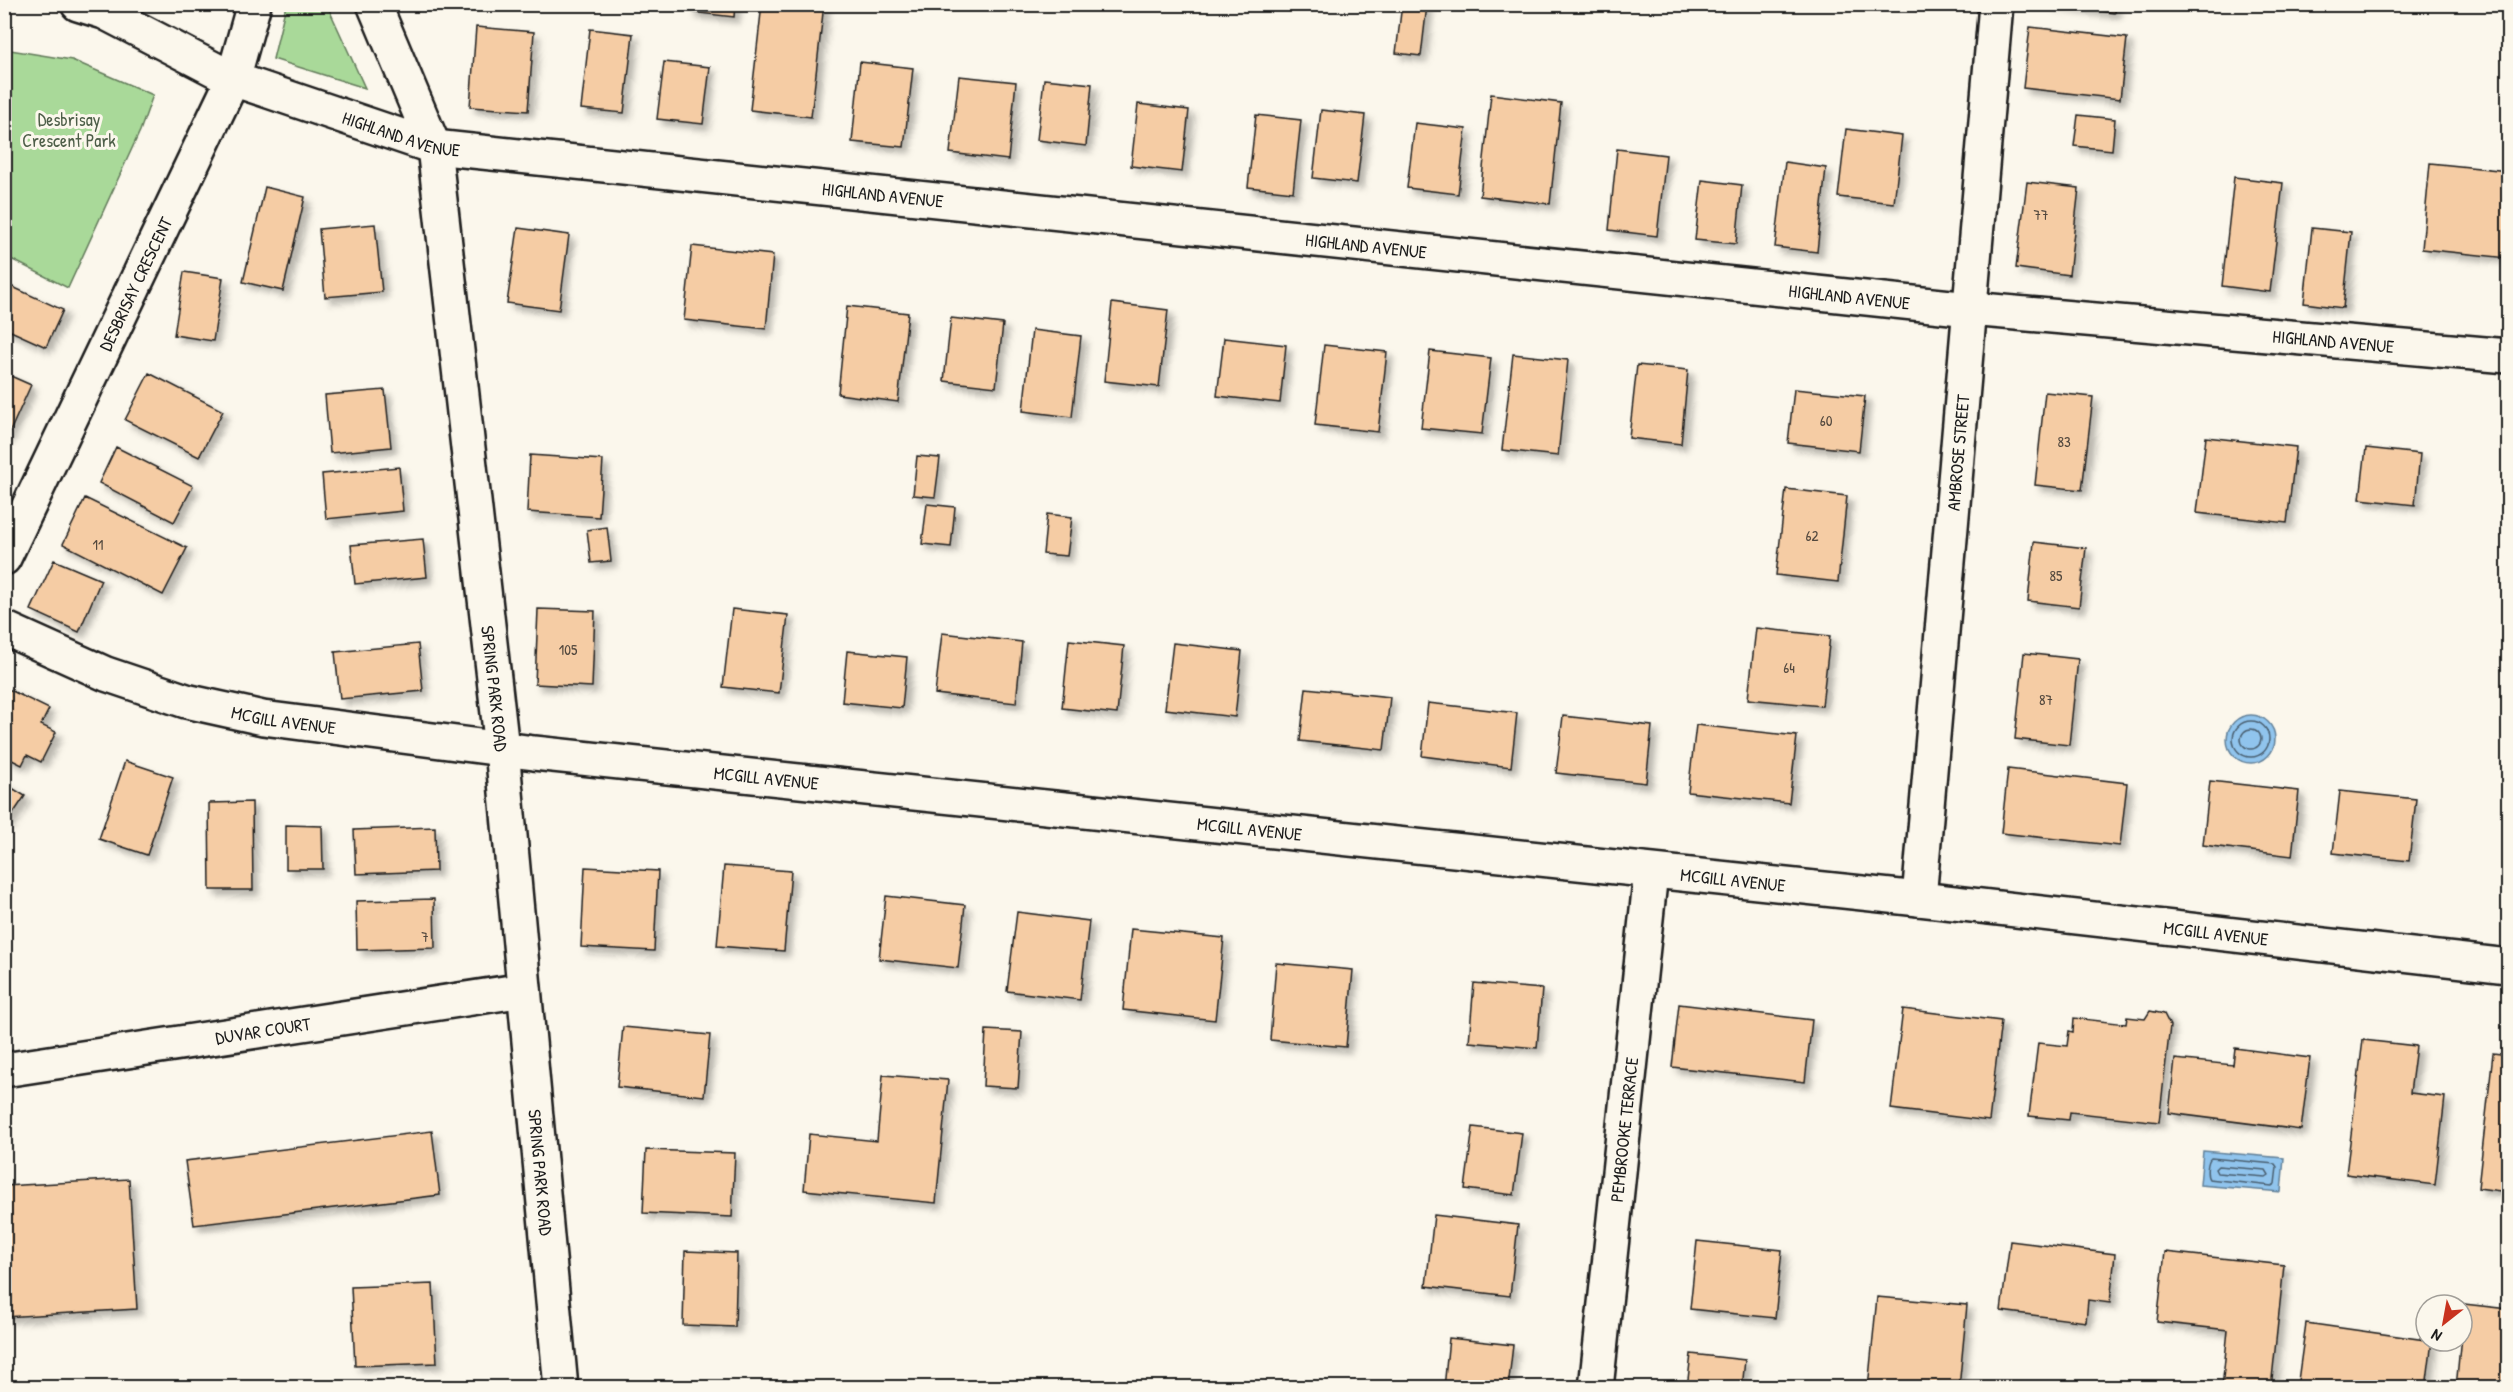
<svg xmlns="http://www.w3.org/2000/svg" width="2513" height="1392" font-family="'Patrick Hand',sans-serif">
<style>
.green{fill:#a9d999;stroke:#627a5a;stroke-width:1.5}
.water{fill:#90c4ed;stroke:#628199;stroke-width:1.5}
.lines{fill:none;stroke-linecap:round;stroke-linejoin:round}
.shore{stroke:#4a5f70;stroke-width:1.5}
.building{fill:#f5cca4;stroke:#1c1c1c;stroke-width:1.5;filter:url(#shadow)}
.minor-casing{stroke:#1c1c1c;stroke-width:38}
.path{stroke:#1c1c1c;stroke-width:4;stroke-dasharray:6 4.5;stroke-linecap:butt}
.minor{stroke:#fbf7ec;stroke-width:33}
.labels{text-anchor:middle;dominant-baseline:central;stroke-width:6;stroke-linejoin:round;paint-order:stroke}
.number-label{font-size:15px;fill:#52483e}
.park-label{font-size:18px;fill:#4d5e48;stroke:#fbf7ec}
.street-label{font-size:18px;fill:#1c1c1c;stroke:#fbf7ec}
</style>
<defs>
<filter id="shadow"><feDropShadow dx="5.5" dy="5.5" stdDeviation="3" flood-color="#0004"/></filter>
</defs>
<rect width="100%" height="100%" fill="#fbf7ec"/>
<filter id="ink" filterUnits="userSpaceOnUse"><feTurbulence type="fractalNoise" baseFrequency=".0167" numOctaves="2"/><feDisplacementMap in="SourceGraphic" scale="12" xChannelSelector="R" yChannelSelector="G"/><feConvolveMatrix kernelMatrix="1 2 1 2 8 2 1 2 1" color-interpolation-filters="sRGB"/></filter>
<g filter="url(#ink)">
<path class="green" d="M286 5H327L365 88 273 59Z
M4 49 72 60 153 95 140 131 68 288 5 256Z"/>
<path class="water" d="M2227 739a24 24 0 1 1 48 0a24 24 0 1 1-48 0Z
M2203 1151 2284 1158 2281 1192 2200 1185Z"/>
<g class="lines">
<path class="shore" d="M2233 739a18 18 0 1 1 36 0a18 18 0 1 1-36 0Z
M2241 739a10 10 0 1 1 20 0a10 10 0 1 1-20 0Z
M2211 1158 2275 1164 2277 1167 2275 1184 2272 1186 2209 1179C2206 1175 2207 1161 2211 1158Z
M2218 1166 2266 1170 2269 1175 2266 1177 2217 1173 2215 1169Z"/>
</g>
<path class="building" d="M692 4H735L734 17 691 12Z
M762 4H824L811 117 750 110Z
M1402 4 1427 5 1421 56 1396 53Z
M2047 4H2116L2115 13Z
M476 27 534 32 528 111 470 107Z
M2030 27 2127 38 2120 99 2023 88Z
M590 29 633 34 624 113 581 109Z
M664 62 710 67 703 124 657 119Z
M860 62 913 68 904 147 852 142Z
M959 76 1016 82 1008 160 950 153Z
M1044 79 1092 84 1086 146 1037 140Z
M1491 94 1561 103 1550 204 1480 196Z
M1138 104 1189 110 1182 172 1131 166Z
M1321 110 1365 115 1357 183 1313 178Z
M1256 115 1301 120 1293 192 1248 187Z
M2078 115 2115 119 2112 150 2074 146Z
M1415 123 1466 129 1458 194 1407 188Z
M1846 129 1902 136 1894 203 1838 197Z
M1617 149 1666 155 1657 236 1609 230Z
M1785 162 1826 168 1817 252 1775 247Z
M2430 163 2508 171V258L2422 249Z
M2234 177 2283 183 2270 292 2222 286Z
M1702 180 1742 185 1736 244 1695 240Z
M2027 182 2079 188 2069 275 2016 268Z
M265 187 305 197 283 291 243 282Z
M375 224 382 292 325 297 319 229Z
M518 228 569 235 559 310 507 303Z
M2312 228 2351 232 2343 308 2304 303Z
M692 246 773 255 766 329 684 320Z
M184 272 223 278 213 341 174 335Z
M4 283 63 310 46 347 4 328Z
M1112 303 1168 310 1159 387 1104 381Z
M847 306 908 313 898 402 838 394Z
M951 318 1003 324 996 387 944 381Z
M1032 330 1081 336 1072 417 1023 411Z
M1224 338 1286 345 1280 403 1217 396Z
M1324 345 1387 352 1378 432 1315 425Z
M1430 351 1491 358 1482 434 1421 428Z
M1513 354 1568 360 1558 456 1502 450Z
M1637 365 1688 370 1681 444 1629 438Z
M4 373 31 385 7 438 4 437Z
M149 373 223 411 199 457 125 420Z
M1794 389 1865 396 1859 451 1788 443Z
M385 390 391 447 330 453 325 395Z
M2045 392 2093 397 2082 490 2035 485Z
M2206 437 2296 447 2287 523 2197 513Z
M116 447 193 486 174 522 99 483Z
M2366 448 2420 454 2415 505 2360 499Z
M530 455 603 460 599 517 527 512Z
M917 456 940 458 935 497 913 495Z
M399 467 403 511 326 519 322 474Z
M1786 489 1847 496 1838 582 1776 575Z
M85 498 187 548 163 595 63 544Z
M927 504 955 507 951 547 922 544Z
M1047 514 1072 517 1067 556 1043 554Z
M607 527 611 561 591 563 587 530Z
M423 539 427 577 355 584 351 545Z
M2034 542 2086 548 2079 607 2028 601Z
M54 560 101 580 79 632 31 610Z
M538 609 595 611 592 687 535 684Z
M732 609 788 615 779 693 723 687Z
M1756 628 1830 636 1822 706 1748 699Z
M942 633 1022 642 1016 703 935 694Z
M1069 640 1124 646 1117 714 1062 708Z
M1173 643 1242 651 1235 717 1165 709Z
M418 644 423 691 340 699 335 652Z
M847 651 907 657 902 708 842 702Z
M2024 653 2078 659 2069 745 2015 739Z
M4 687 49 709 41 725 56 732 41 762 27 755 22 765 4 756Z
M1306 688 1390 697 1384 750 1300 741Z
M1428 703 1517 713 1511 767 1422 756Z
M1563 716 1652 726 1646 783 1556 773Z
M1696 725 1797 736 1789 803 1688 792Z
M125 761 173 777 147 855 99 839Z
M2008 769 2127 783 2120 846 2001 833Z
M2210 781 2299 791 2292 856 2203 845Z
M4 783 25 796 6 824 4 823Z
M2340 791 2416 799 2409 861 2333 853Z
M252 802 253 890H210L209 803Z
M286 825 322 826 323 869H286Z
M435 827 436 871 356 874 354 830Z
M724 866 791 871 784 951 717 946Z
M585 867 658 871 654 951 581 947Z
M886 896 965 905 958 968 879 959Z
M434 899 435 948 357 950 356 901Z
M1017 912 1089 921 1080 1000 1007 991Z
M1131 929 1224 938 1215 1020 1123 1010Z
M1276 963 1353 970 1346 1047 1270 1040Z
M1474 983 1542 989 1537 1048 1469 1042Z
M1679 1004 1812 1020 1805 1082 1672 1067Z
M1903 1009 2001 1021 1989 1121 1891 1109Z
M2150 1011 2164 1014 2170 1026 2159 1122 2070 1112 2069 1120 2029 1116 2038 1043 2067 1046 2069 1031 2073 1032 2074 1018 2126 1024 2127 1017 2145 1019Z
M623 1027 710 1035 704 1096 617 1087Z
M986 1030 1022 1032 1018 1088 983 1086Z
M2363 1040 2416 1046 2410 1093 2445 1097 2435 1185 2346 1174Z
M2235 1048 2310 1058 2301 1130 2169 1113 2175 1059 2233 1065Z
M2493 1053 2508 1055V1192L2478 1188Z
M883 1075 948 1080 936 1203 804 1190 809 1134 877 1141Z
M1473 1127 1522 1133 1514 1195 1465 1189Z
M432 1131 440 1195 194 1225 185 1161Z
M646 1150 735 1153 732 1217 643 1213Z
M129 1179 137 1309 4 1317V1186Z
M1434 1215 1518 1225 1510 1296 1426 1286Z
M1697 1241 1782 1250 1775 1318 1690 1309Z
M2010 1241 2115 1254 2110 1303 2088 1300 2086 1322 2001 1311Z
M685 1251 737 1253 735 1327 683 1325Z
M2165 1252 2284 1265 2271 1388H2222L2228 1330 2157 1322Z
M433 1284 437 1363 355 1366 351 1287Z
M1877 1297 1967 1305 1959 1388H1868Z
M2464 1304 2508 1309V1388H2456Z
M2306 1323 2432 1341 2426 1388H2297Z
M1449 1338 1513 1345 1508 1388H1444Z
M1691 1354 1745 1360 1742 1388H1687Z"/>
<g class="lines">
<g class="minor-casing">
<g id="minor">
<path id="s1" d="M78 4 104 12 233 79 434 147 1970 309 2508 356"/>
<path id="s2" d="M374 4 434 147 502 749 561 1388"/>
<path id="s3" d="M4 558 233 79 254 4"/>
<path id="s4" d="M4 628 106 674 186 701 263 718 534 753 1919 899 2508 966"/>
<path id="s5" d="M1919 899 1996 4"/>
<path id="s6" d="M4 1070 524 990"/>
<path id="s7" d="M1596 1388 1651 872"/>
</g>
</g>
<path class="path" d="M4 52 5 50"/>
<use href="#minor" class="minor"/>
</g>
</g>
<g class="labels">
<g class="number-label">
<text x="2041" y="214">77</text>
<text x="1826" y="420">60</text>
<text x="2064" y="441">83</text>
<text x="1812" y="535">62</text>
<text x="98" y="544">11</text>
<text x="2056" y="575">85</text>
<text x="568" y="649">105</text>
<text x="1789" y="667">64</text>
<text x="2046" y="699">87</text>
<text x="425" y="936">7</text>
</g>
<g class="park-label">
<text x="69" y="119">Desbrisay<tspan x="69" dy="21">Crescent Park</tspan></text>
</g>
<g class="street-label">
<text stroke="none"><textPath href="#s1" startOffset="350">HIGHLAND AVENUE</textPath></text>
<text stroke="none"><textPath href="#s1" startOffset="836">HIGHLAND AVENUE</textPath></text>
<text stroke="none"><textPath href="#s1" startOffset="1322">HIGHLAND AVENUE</textPath></text>
<text stroke="none"><textPath href="#s3" startOffset="304">DESBRISAY CRESCENT</textPath></text>
<text stroke="none"><textPath href="#s1" startOffset="1808">HIGHLAND AVENUE</textPath></text>
<text stroke="none"><textPath href="#s1" startOffset="2294">HIGHLAND AVENUE</textPath></text>
<text stroke="none"><textPath href="#s5" startOffset="448">AMBROSE STREET</textPath></text>
<text stroke="none"><textPath href="#s2" startOffset="700">SPRING PARK ROAD</textPath></text>
<text stroke="none"><textPath href="#s4" startOffset="296">MCGILL AVENUE</textPath></text>
<text stroke="none"><textPath href="#s4" startOffset="782">MCGILL AVENUE</textPath></text>
<text stroke="none"><textPath href="#s4" startOffset="1268">MCGILL AVENUE</textPath></text>
<text stroke="none"><textPath href="#s4" startOffset="1754">MCGILL AVENUE</textPath></text>
<text stroke="none"><textPath href="#s4" startOffset="2240">MCGILL AVENUE</textPath></text>
<text stroke="none"><textPath href="#s6" startOffset="262">DUVAR COURT</textPath></text>
<text stroke="none"><textPath href="#s7" startOffset="260">PEMBROOKE TERRACE</textPath></text>
<text stroke="none"><textPath href="#s2" startOffset="1186">SPRING PARK ROAD</textPath></text>
</g>
</g>
<rect width="2513" height="1392" fill="none" stroke="#fbf7ec" stroke-width="24"/>
<rect x="12" y="12" width="2489" height="1368" fill="none" stroke="#1c1c1c" stroke-width="2" filter="url(#ink)"/>
<g transform="translate(2444 1323) rotate(211)"><circle r="28" fill="#fbf7ec" stroke="#a29f99" stroke-width="1.5"/>
<path d="M0-4.5L10 22L0 15L-10 22Z" fill="#c8321e"/>
<text y="-9" font-size="16" font-weight="bold" text-anchor="middle" fill="#1c1c1c">N</text>
</g>
</svg>
